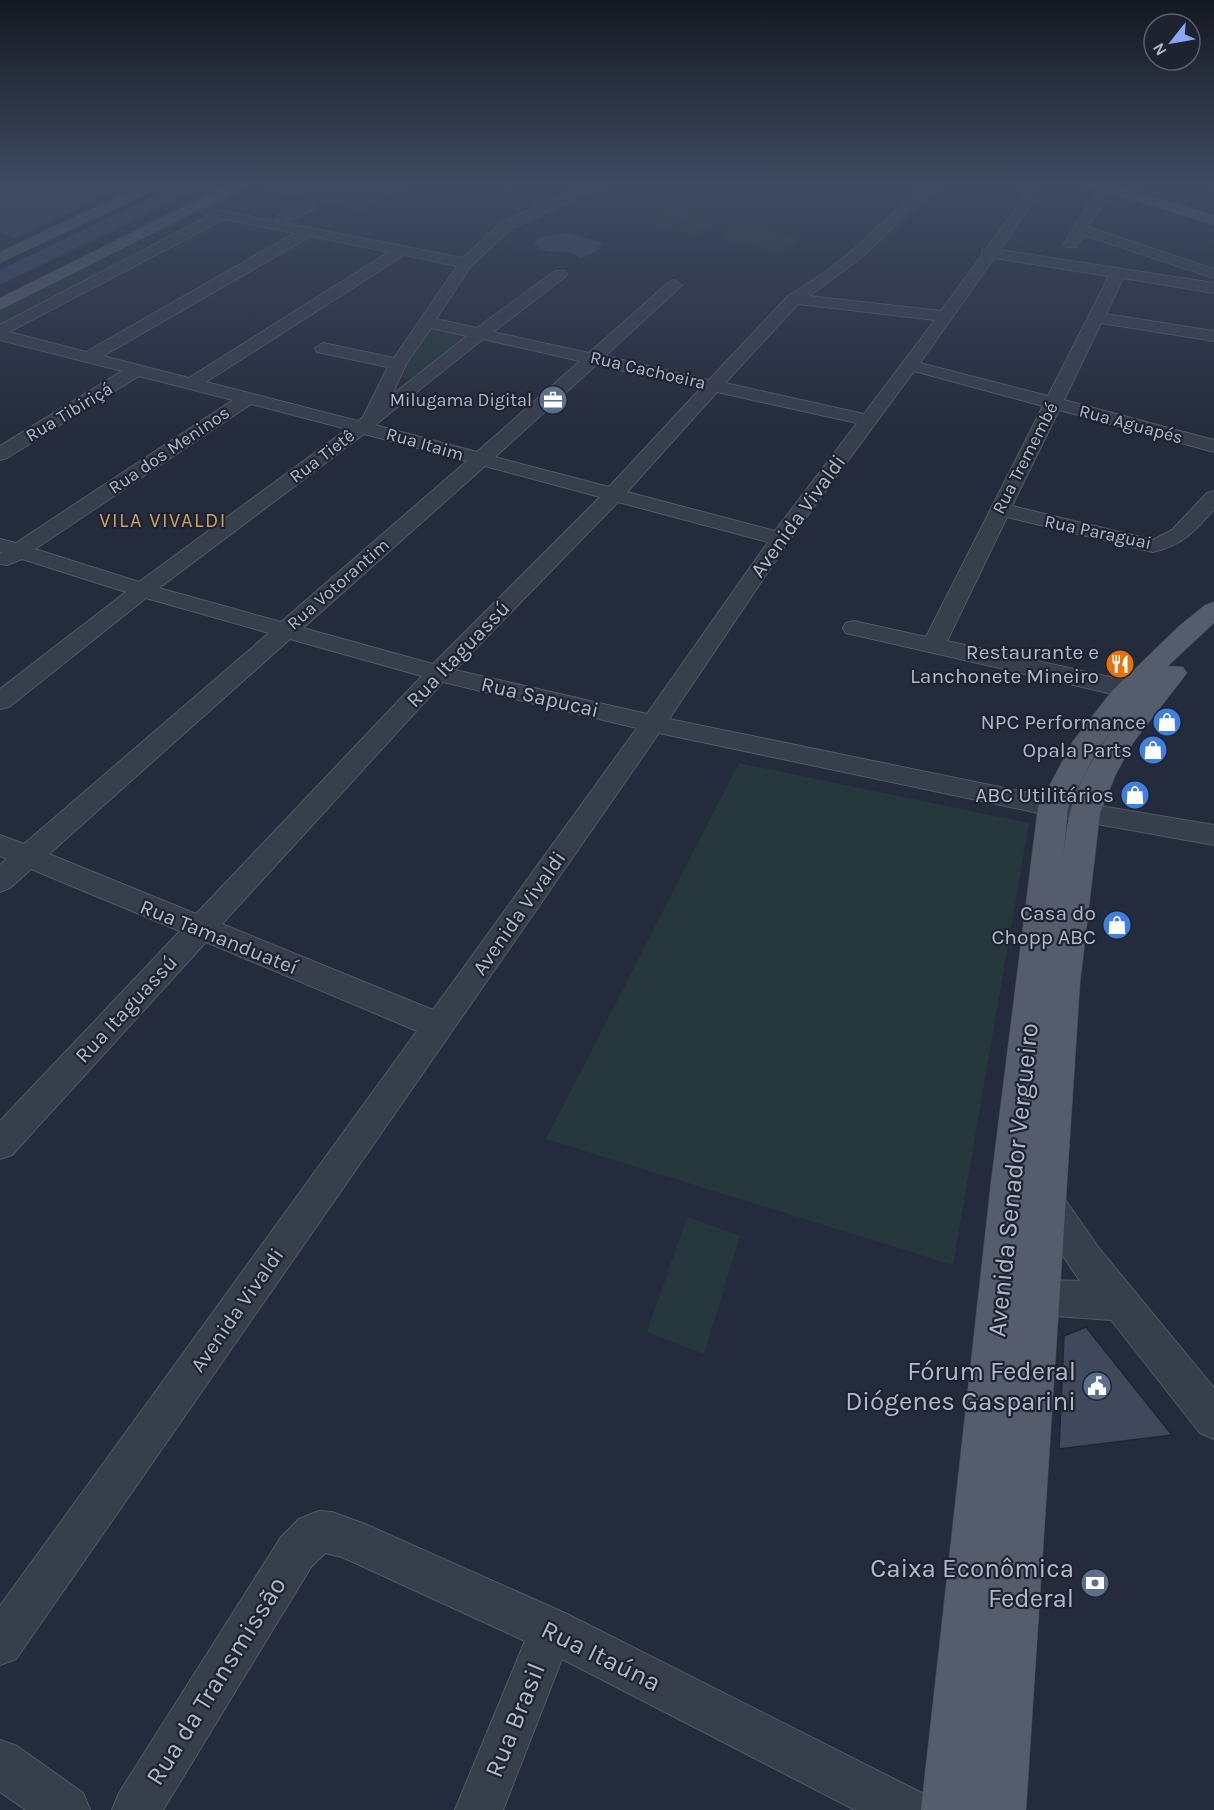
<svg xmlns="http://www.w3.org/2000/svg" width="1214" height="1810" font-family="Karla,sans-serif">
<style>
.green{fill:#26383d}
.water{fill:#384563}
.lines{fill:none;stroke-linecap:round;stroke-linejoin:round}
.river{fill:#384563;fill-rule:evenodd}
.building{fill:#40495b;stroke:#1f2533;stroke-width:1.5}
.minor-casing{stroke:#535967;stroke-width:2}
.major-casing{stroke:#414755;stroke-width:1}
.minor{fill:#373e4c;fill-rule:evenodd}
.major{fill:#555c6c;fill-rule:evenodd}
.labels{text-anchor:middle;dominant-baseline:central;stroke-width:4.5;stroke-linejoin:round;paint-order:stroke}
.far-street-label{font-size:18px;fill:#b3b9c8;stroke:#1d2331}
.far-poi-label{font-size:18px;fill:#b3b9c8;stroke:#1d2331;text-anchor:end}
.far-quarter-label{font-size:20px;letter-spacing:1.5px;fill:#d3a063;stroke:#1d2331}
.street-label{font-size:21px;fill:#b3b9c8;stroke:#1d2331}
.poi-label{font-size:21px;fill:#b3b9c8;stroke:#1d2331;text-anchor:end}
.near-street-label{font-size:26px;fill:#b3b9c8;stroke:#1d2331}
.near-poi-label{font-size:26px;fill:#b3b9c8;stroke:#1d2331;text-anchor:end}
</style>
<rect width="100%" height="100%" fill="#242b3c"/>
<path class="green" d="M278 183H414L360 211 264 190Z
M673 207 695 212 669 229 646 223Z
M699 214 719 219 695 235 676 230Z
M738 223 802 239 781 253 716 237Z
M133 242 154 247 0 327V310Z
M429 330H438L470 334 411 378H401L400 376Z
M739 763 1029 823 953 1265 546 1139Z
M687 1217 740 1236 704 1354 647 1332Z"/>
<path class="water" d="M0 183H133L16 238 0 233Z
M569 233 603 243 599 250 581 258C577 256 572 253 567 252 554 250 543 255 534 243L538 238Z"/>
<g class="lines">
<path class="river" d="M180 183H205L202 187 0 285V270Z"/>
</g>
<path class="building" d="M1086 1327 1172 1435 1059 1449 1064 1336Z"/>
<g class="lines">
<g class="minor-casing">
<path id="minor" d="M592 183H608L512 228 471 266 436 319 477 328 555 271H565L567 274 565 277 493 332 589 353 669 282 674 280 682 285 679 288 605 356 709 380 788 296 824 273 852 251 927 183H940L862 257 809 296 941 311 982 255 983 250 986 249 1017 207 1024 193 1023 183H1035L1038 193 1000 250 1214 283V293L1123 278 1106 314 1214 331V341L1101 323 1064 400 1214 440V452L1059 410 1012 506 1153 540 1172 530 1207 493 1214 491V509C1196 531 1181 546 1153 552L1007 517 947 641 1137 683 1160 690 1164 695 1160 700 1152 703 846 633 843 628 846 623 854 621 926 637 1043 406 914 371 788 542 669 719 1053 798 1214 825V845L1053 816 659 733 16 1659 0 1665V1606L417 1031 206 942 12 1155 0 1159V1121L180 931 31 869 10 888 0 892V865L7 859 0 856V835L24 844 269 633 146 598 9 707 0 709V689L126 592 22 559 7 565 0 564V554L3 553 0 552V539L16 543 233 400 139 376 7 458 0 460V446L122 371 0 340V325L209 216 201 212 208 208 278 222 276 219 278 216 311 201 318 205 316 208 284 223 463 258 502 222ZM224 219 295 233 86 352 9 332ZM311 236 389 252 189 378 103 356ZM404 255 457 266 394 358 323 343 315 348 317 352 388 367 363 417 358 421 206 382ZM994 258 1109 276 1048 396 920 363ZM798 304 935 320 864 414 725 383ZM431 328 467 336 392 395 406 364ZM483 339 580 361 477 452 375 425ZM596 365 701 388 609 487 495 457ZM717 392 857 423 775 531 627 492ZM251 404 347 429 139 582 35 549ZM364 434 467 461 281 622 159 588ZM485 466 600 497 433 664 303 628ZM618 502 768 542 647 714 455 670ZM290 639 422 676 196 914 49 854ZM443 682 637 728 433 1010 222 924Z
M1106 183 1113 187 1088 227 1214 269V278L1084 235 1076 247H1066L1064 244 1101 184Z
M1045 1184 1057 1188 1098 1247 1214 1388V1439L1200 1433 1111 1320 1056 1316 1038 1319 1025 1314 1019 1301 1025 1288C1044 1280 1060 1280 1080 1281L1033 1212 1028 1200 1033 1188Z
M319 1511 332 1512 365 1524 567 1614 922 1793 929 1810H855L562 1659 503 1810H455L525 1641 342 1557 325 1553 311 1567 163 1810H112L119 1793 281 1537 299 1519Z
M0 1740 17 1746 83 1793 90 1810H26L0 1792Z"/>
</g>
<g class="major-casing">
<path id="major" d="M147 183H166L164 186 0 263V252Z
M231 183H249L247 186 0 310V298Z
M1086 183H1108L1214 215V225L1088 186Z
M1214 602V623L1168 666 1183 667 1187 673 1133 743 1116 774 1100 813 1080 983 1026 1810H921L991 1182 1038 807 1073 741 1111 692 1179 626 1205 605ZM1120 719C1100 747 1078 780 1070 813 1066 828 1065 844 1063 859L1068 807 1096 752Z"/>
</g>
<use href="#minor" class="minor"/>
<use href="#major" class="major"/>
</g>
<linearGradient id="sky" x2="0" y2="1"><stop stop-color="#141821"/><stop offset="0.42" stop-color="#3f4a61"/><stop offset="1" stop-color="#3f4a61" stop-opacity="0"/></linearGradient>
<rect width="1214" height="436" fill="url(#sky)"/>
<defs>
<g id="office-disc" transform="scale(1.5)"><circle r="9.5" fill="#5c6f8a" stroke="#1d2331"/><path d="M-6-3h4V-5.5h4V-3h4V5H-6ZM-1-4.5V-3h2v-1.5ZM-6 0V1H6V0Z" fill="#fff"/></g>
<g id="restaurant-disc" transform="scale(1.5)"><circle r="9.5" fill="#e8710a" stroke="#1d2331"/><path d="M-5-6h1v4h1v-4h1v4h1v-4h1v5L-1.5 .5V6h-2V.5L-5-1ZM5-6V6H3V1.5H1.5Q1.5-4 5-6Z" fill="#fff"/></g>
<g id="shop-disc" transform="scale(1.5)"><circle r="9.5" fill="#3f7fe0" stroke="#1d2331"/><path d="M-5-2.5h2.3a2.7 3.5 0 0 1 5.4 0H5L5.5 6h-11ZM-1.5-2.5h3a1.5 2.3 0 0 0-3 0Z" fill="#fff"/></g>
<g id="civic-disc" transform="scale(1.5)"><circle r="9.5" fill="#5c6f8a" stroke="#1d2331"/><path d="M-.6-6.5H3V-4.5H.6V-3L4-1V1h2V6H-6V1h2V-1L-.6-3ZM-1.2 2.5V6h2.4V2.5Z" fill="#fff"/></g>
<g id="bank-disc" transform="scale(1.5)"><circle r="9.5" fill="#5c6f8a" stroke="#1d2331"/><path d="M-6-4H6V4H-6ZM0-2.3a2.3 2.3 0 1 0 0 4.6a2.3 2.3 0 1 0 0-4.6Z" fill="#fff"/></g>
</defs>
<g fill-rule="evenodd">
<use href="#office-disc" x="553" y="400"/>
<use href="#restaurant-disc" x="1120" y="664"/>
<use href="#shop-disc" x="1167" y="722"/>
<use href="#shop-disc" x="1153" y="750"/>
<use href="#shop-disc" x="1135" y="795"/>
<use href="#shop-disc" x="1117" y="925"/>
<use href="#civic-disc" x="1097" y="1386"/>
<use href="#bank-disc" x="1095" y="1583"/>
</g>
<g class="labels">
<g class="far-street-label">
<text transform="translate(648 370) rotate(13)">Rua Cachoeira</text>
<text transform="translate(69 412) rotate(-31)">Rua Tibiriçá</text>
<text transform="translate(1131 424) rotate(15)">Rua Aguapés</text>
<text transform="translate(425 444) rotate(16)">Rua Itaim</text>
<text transform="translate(169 450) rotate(-34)">Rua dos Meninos</text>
<text transform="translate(322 456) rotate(-37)">Rua Tietê</text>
<text transform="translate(1025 458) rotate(-63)">Rua Tremembé</text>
<text transform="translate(1098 532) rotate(12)">Rua Paraguai</text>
<text transform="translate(338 584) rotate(-41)">Rua Votorantim</text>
</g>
<g class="far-poi-label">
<text x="532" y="400">Milugama Digital</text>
</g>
<g class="far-quarter-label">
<text x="163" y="520">VILA VIVALDI</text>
</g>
<g class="street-label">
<text transform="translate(798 516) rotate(-54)">Avenida Vivaldi</text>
<text transform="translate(458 654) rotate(-46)">Rua Itaguassú</text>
<text transform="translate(540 697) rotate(13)">Rua Sapucai</text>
<text transform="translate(519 913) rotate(-55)">Avenida Vivaldi</text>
<text transform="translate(219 937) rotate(22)">Rua Tamanduateí</text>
<text transform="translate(126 1009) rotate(-47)">Rua Itaguassú</text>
<text transform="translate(237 1310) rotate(-55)">Avenida Vivaldi</text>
</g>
<g class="poi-label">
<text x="1099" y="652">Restaurante e<tspan x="1099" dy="24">Lanchonete Mineiro</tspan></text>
<text x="1146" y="722">NPC Performance</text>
<text x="1132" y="750">Opala Parts</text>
<text x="1114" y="795">ABC Utilitários</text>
<text x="1096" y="913">Casa do<tspan x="1096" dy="24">Chopp ABC</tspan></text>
</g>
<g class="near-street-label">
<text transform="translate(1013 1180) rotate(-84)">Avenida Senador Vergueiro</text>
<text transform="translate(601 1656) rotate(26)">Rua Itaúna</text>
<text transform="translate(216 1681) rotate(-58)">Rua da Transmissão</text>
<text transform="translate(515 1720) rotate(-68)">Rua Brasil</text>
</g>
<g class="near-poi-label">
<text x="1076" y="1371">Fórum Federal<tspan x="1076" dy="30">Diógenes Gasparini</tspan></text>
<text x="1074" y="1568">Caixa Econômica<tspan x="1074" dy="30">Federal</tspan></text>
</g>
</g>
<g transform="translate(1172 42) rotate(239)"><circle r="28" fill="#1d2331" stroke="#595f6d" stroke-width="1.5"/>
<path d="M0-4.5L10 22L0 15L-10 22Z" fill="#8aa7f6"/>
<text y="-9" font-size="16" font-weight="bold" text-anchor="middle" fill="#b3b9c8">N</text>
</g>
</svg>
